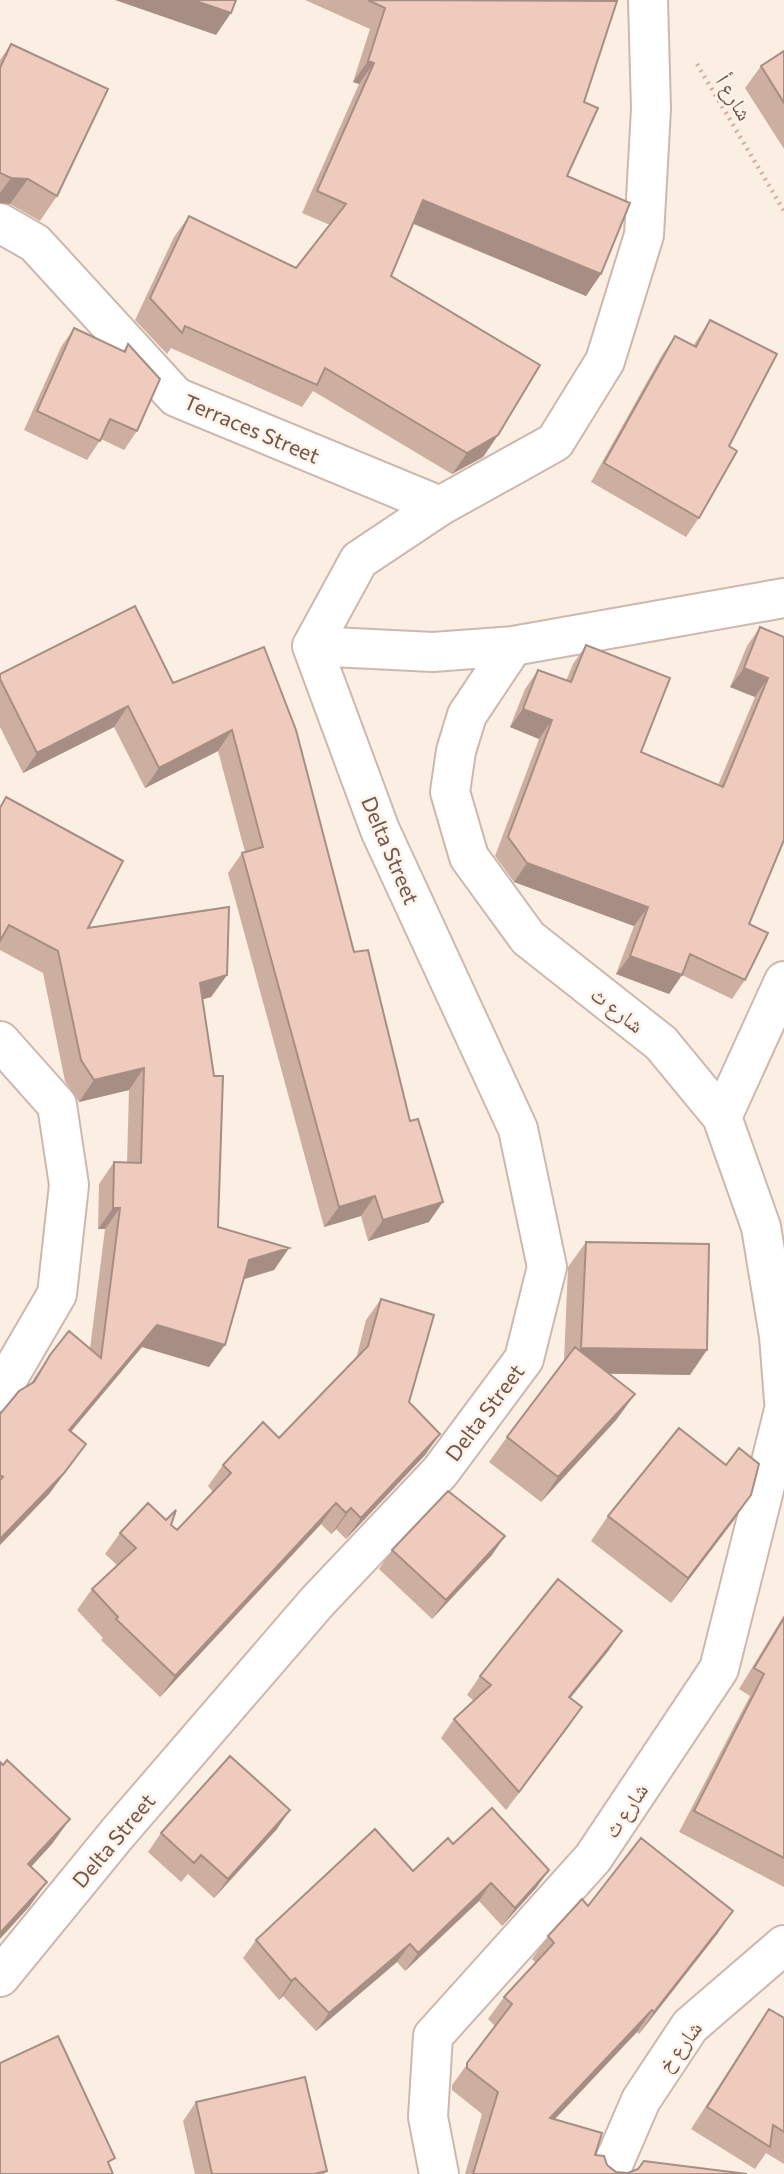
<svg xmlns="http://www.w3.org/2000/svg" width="784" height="2174" font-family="Commissioner,'Noto Naskh Arabic',sans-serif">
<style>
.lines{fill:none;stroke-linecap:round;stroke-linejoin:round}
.street-casing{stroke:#cdb8ad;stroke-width:42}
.path{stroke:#d3aea0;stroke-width:4.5;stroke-dasharray:2 5;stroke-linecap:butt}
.street{stroke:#fff;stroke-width:38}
.wall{fill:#cdafa2}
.shaded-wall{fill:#a78e84}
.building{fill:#eecbbc;stroke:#a78e84;stroke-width:2}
.labels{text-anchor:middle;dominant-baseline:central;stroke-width:5;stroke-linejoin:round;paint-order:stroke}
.street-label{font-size:21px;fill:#71544b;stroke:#fef3e8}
</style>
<rect width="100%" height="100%" fill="#fbefe3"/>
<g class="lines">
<g class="street-casing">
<path id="street" d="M648 0 651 109 644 235 605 361 555 442 440 506 359 560 312 646 433 652 513 646 784 598
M0 223 35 243 176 397 440 506
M513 646 467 715 456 751 450 792 469 857 528 938 661 1043 722 1117 761 1227 779 1336 784 1401
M0 1041 57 1105 69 1185 57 1294 0 1392
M722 1117 784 981
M0 1977 117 1834 317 1602 440 1472 524 1359 547 1267 518 1129 380 830 312 646
M439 2174 428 2117 433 2036 593 1858 719 1669 784 1410
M609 2174 641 2100 690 2026 784 1945"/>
</g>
<path class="path" d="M697 64 784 211"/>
<use href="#street" class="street"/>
</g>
<path class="wall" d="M305 0H616L584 102 567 176 601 274 586 296 413 224 391 276 498 435 483 457 452 474 313 391 302 407 171 348 167 354 135 320 174 237 189 216 296 268 330 225 302 213 359 84 353 82 370 29Z
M11 44 57 196 40 221 10 204 0 203V60Z
M784 51V149L745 88 761 66Z
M710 320 729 446 699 518 686 537 591 482 662 355 675 336 693 346Z
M74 328 123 351 128 344 137 431 124 450 101 439 87 460 24 430 61 347Z
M760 627 784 637 749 924 745 980 732 999 682 975 669 994 616 974 634 926 514 882 495 856 539 739 510 727 525 689 538 670 566 681 573 664 586 645 641 752 718 785 755 697 730 687 747 646Z
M264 647 354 952 429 1222 368 1241 361 1216 324 1227 228 873 242 853 245 852 218 751 145 788 114 727 23 773 0 727V674L173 683Z
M6 797 88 928 227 975 211 997 202 999 218 1227 289 1248 274 1270 244 1279 209 1367 142 1347 71 1431 86 1444 70 1466 49 1494 0 1545V1414L30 1384 50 1355 90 1349 105 1229H98L99 1184 114 1162 127 1163 129 1090 79 1102 65 1081 43 973 0 950V806Z
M586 1242 690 1375 608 1373 617 1419 541 1502 489 1462 507 1437 564 1361 568 1267Z
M381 1299 409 1402 440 1434 425 1455 346 1539 336 1529 331 1534 321 1524 160 1697 101 1640 103 1638 77 1610 92 1589 117 1565 105 1554 120 1533 171 1525 177 1530 213 1492 208 1486 223 1465 279 1438 356 1359 366 1320Z
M608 1516 734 1520 671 1603 591 1541Z
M392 1550 492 1555 432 1619 379 1569Z
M784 1615V1887L679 1832 750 1696 739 1689Z
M609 1650 570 1698 569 1726 506 1810 441 1738 454 1719 474 1701 467 1695 480 1676Z
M277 1829 214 1898 188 1874 181 1882 148 1852 161 1833Z
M453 1844 549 1870 536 1888 502 1926 479 1901 405 1971 397 1962 316 2031 283 1996 279 2000 243 1958 256 1940 413 1871Z
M588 1906 718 1933 639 2034 637 2032 555 2119 595 2155 616 2172 628 2173 747 2174H465L482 2114 452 2090V2085L495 2026 488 2019 504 1997 536 1963 532 1959 548 1936Z
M769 2009 784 2018V2164L766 2153 755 2169 691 2129 754 2031Z
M196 2102 327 2171 324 2174H195L183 2121Z"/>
<path class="shaded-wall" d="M115 0H193L231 13 216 35Z
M368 61 374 63 359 84 353 82Z
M11 178 28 179 10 204 0 203V193Z
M423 200 601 274 586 296 408 221Z
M498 435 483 457 452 474 467 453Z
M744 668 768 678 755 697 730 687Z
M128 706 114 727 23 773 37 753Z
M523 709 552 720 539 739 510 727Z
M232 730 218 751 145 788 159 768Z
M527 863 648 907 634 926 514 882Z
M630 956 682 975 669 994 616 974Z
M227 975 211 997 184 1005 200 983Z
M144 1068 129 1090 79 1102 94 1080Z
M375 1196 361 1216 324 1227 339 1207Z
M443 1202 429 1222 368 1241 383 1220Z
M113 1208H120L105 1229H98Z
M289 1248 274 1270 234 1282 249 1260Z
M157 1325 225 1345 209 1367 142 1347 54 1452 69 1430Z
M581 1348 707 1350 690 1375 564 1373Z
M635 1394 617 1419 541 1502 558 1477Z
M440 1434 425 1455 346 1539 361 1518Z
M86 1444 49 1494 0 1545V1539Z
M751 1495 734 1520 671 1603 688 1578Z
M336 1503 321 1524 160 1697 175 1676Z
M351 1508 336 1529 331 1534 346 1513Z
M505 1536 492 1555 432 1619 446 1600Z
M622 1631 609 1650 556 1716 569 1697Z
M582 1707 569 1726 506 1810 519 1792Z
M290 1810 277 1829 214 1898 228 1879Z
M70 1819 52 1844 11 1889 28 1864Z
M549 1870 536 1888 502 1926 515 1908Z
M47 1882 29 1907 0 1939V1933Z
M491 1883 479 1901 405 1971 418 1953Z
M733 1911 718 1933 639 2034 654 2012Z
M410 1944 397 1962 316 2031 329 2013Z
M295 1978 283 1996 279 2000 291 1981Z
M652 2010 637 2032 535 2140 550 2118Z"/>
<path class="building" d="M193 0H236L231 13Z
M368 0 617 1 584 102 598 108 567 176 630 203 601 274 423 200 391 276 540 365 498 435 467 453 325 368 317 385 185 326 182 333 150 298 189 216 296 268 346 204 317 191 374 63 368 61 385 8Z
M11 44 108 89 57 196 28 179 11 178 0 173V68Z
M784 51V103L761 66Z
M710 320 777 354 729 446 737 451 699 518 604 463 675 336 696 347Z
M74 328 125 352 128 344 160 379 137 431 110 419 100 441 37 411Z
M135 606 173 683 264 647 296 730 354 952 368 950 410 1121 418 1119 443 1202 383 1220 375 1196 339 1207 242 853 263 847 232 730 159 768 128 706 37 753 0 679V674Z
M760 627 784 637V840L749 924 768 933 745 980 690 954 682 975 630 956 648 907 527 863 508 837 552 720 523 709 538 670 571 682 586 645 670 678 641 752 723 787 768 678 744 668Z
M6 797 123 861 88 928 229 907 227 975 200 983 214 1076H223L218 1227 289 1248 249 1260 225 1345 157 1325 69 1430 86 1444 64 1473 0 1539V1480L3 1477 0 1475V1414L19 1391 34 1382 50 1355 69 1331 101 1358 120 1208H113L114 1162 141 1163 144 1068 94 1080 81 1060 58 951 9 925 0 941V808Z
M586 1242 709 1244 707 1350 581 1348Z
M381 1299 434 1315 409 1402 440 1434 361 1518 351 1508 346 1513 336 1503 175 1676 116 1619 118 1617 92 1589 136 1548 120 1533 148 1503 166 1520 176 1510 171 1525 177 1530 231 1473 223 1465 263 1422 279 1438 368 1346Z
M575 1347 635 1394 558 1477 507 1437Z
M679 1428 726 1465 739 1448 759 1464 751 1495 688 1578 608 1516Z
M448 1491 505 1536 446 1600 392 1550Z
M558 1579 622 1631 569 1697 582 1707 519 1792 454 1719 491 1685 480 1676Z
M784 1618V1858L694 1811 764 1674 754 1668Z
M230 1756 290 1810 228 1879 201 1855 194 1863 161 1833Z
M7 1760 70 1819 28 1864 47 1882 0 1933V1762L3 1765Z
M492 1808 549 1870 515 1908 491 1883 418 1953 410 1944 329 2013 295 1978 291 1981 256 1940 375 1829 413 1871 448 1838 453 1844Z
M641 1838 733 1911 654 2012 652 2010 550 2118 602 2133 595 2155 604 2156 607 2165 616 2172 628 2173 638 2169 644 2161 747 2174H473L498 2092 467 2068V2063L512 2004 504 1997 554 1943 548 1936 582 1899 588 1906Z
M769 2009 784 2018V2132L773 2125 770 2147 707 2107Z
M58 2036 115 2158 108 2162 113 2174H0V2063Z
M305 2077 327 2171 314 2174H212L196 2102Z"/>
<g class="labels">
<g class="street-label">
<text transform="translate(735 97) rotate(59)">شارع أ</text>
<text transform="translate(252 428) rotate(23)">Terraces Street</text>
<text transform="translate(391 850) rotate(67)">Delta Street</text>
<text transform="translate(618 1009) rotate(38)">شارع ث</text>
<text transform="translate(484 1412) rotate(-53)">Delta Street</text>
<text transform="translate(625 1810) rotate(-56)">شارع ث</text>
<text transform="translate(113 1840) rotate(-50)">Delta Street</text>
<text transform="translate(679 2046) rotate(-53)">شارع خ</text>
</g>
</g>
</svg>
